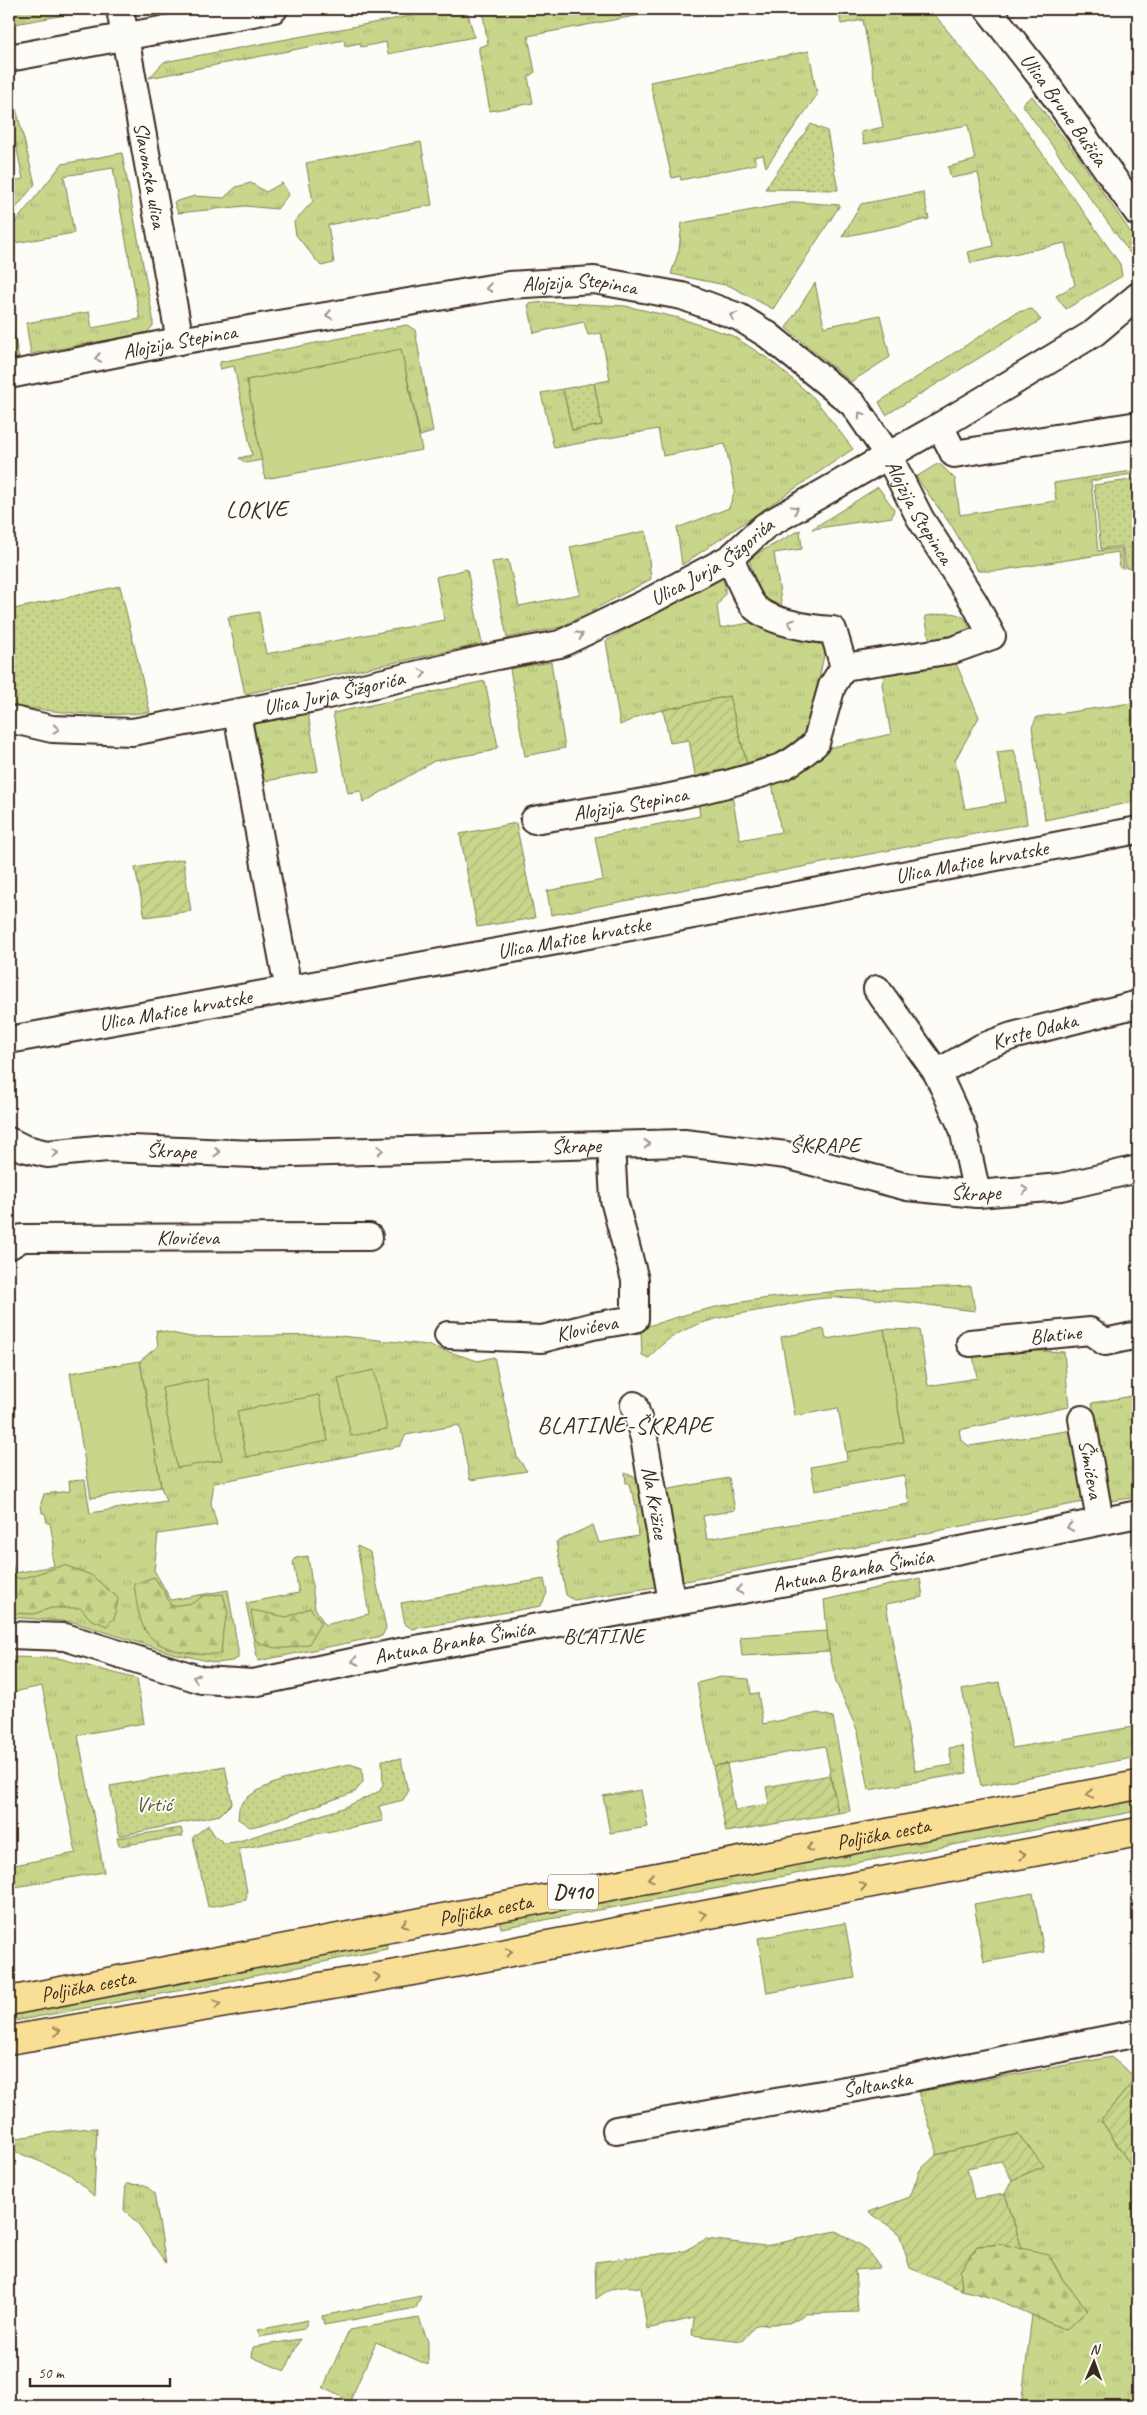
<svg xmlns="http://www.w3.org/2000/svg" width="1147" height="2415" font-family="Caveat,sans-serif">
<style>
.grass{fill:url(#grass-tufts);stroke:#818054}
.forest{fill:url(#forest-firs);stroke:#818054}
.park{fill:url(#park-dots);stroke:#818054}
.garden{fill:url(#garden-furrows);stroke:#818054}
.pitch{fill:#c7d68a;stroke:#818054}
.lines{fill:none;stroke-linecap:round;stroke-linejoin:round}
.minor-casing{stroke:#3b2a1e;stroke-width:30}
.major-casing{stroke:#3b2a1e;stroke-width:31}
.minor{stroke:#fdfcf7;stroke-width:26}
.major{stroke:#f9df96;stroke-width:28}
.oneway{stroke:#9c938a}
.oneway2{stroke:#9a845a}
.labels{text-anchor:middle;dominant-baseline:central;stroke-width:4;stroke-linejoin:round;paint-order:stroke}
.shield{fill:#fdfcf7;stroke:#75695f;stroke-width:1}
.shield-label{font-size:20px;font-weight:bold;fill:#3b2a1e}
.street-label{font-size:21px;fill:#3b2a1e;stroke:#fdfcf7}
.park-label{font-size:21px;fill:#5e5539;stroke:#fdfcf7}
.neighbourhood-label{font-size:22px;letter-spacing:1px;fill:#3b2a1e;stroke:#fdfcf7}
.quarter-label{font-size:24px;letter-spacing:1px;fill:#3b2a1e;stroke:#fdfcf7}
</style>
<defs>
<pattern id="grass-tufts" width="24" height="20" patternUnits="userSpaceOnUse" patternTransform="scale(1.25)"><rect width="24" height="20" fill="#c7d68a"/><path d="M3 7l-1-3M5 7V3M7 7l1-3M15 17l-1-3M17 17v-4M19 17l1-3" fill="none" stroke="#acb877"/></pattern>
<pattern id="forest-firs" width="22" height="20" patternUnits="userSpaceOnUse" patternTransform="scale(1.25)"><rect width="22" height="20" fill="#c7d68a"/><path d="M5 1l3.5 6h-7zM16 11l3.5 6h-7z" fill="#acb877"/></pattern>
<pattern id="park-dots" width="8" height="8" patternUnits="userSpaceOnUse" patternTransform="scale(1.25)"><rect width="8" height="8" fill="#c7d68a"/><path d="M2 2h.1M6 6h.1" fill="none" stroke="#acb877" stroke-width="1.8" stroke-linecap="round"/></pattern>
<pattern id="garden-furrows" width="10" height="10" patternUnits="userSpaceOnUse" patternTransform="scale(1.25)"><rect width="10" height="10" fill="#c7d68a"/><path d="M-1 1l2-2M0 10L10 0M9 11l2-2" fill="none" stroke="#acb877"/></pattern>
</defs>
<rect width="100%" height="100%" fill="#fdfcf7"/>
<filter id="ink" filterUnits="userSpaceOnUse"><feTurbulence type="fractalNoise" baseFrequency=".02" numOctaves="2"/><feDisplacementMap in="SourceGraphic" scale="10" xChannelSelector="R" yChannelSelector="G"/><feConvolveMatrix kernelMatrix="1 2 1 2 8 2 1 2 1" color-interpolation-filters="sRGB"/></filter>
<g filter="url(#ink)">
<path class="grass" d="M9 9H80L76 13 9 25Z
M448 9H467L474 37 388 54 386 42 361 47 360 43 345 46 344 40 149 78 164 62Z
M482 9H672L528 36 535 72 528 77 533 103 490 111 479 52V47L488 44Z
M859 9H930L1014 113 1120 264 1122 276 1066 309 1056 296 1075 285 1065 243 971 263 968 252 993 246 978 173 951 178 948 167 975 160 968 125 864 144 861 132 883 127 863 20 841 24 839 13Z
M809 51 817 95 766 167 763 155 754 157 756 164 681 180 680 176 672 178 650 82Z
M12 92 35 184 9 217V182L23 179 14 135 9 136V93Z
M1032 96 1079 158 1138 243V252L1132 256 1022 104Z
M421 142 432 205 328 225 334 263 321 266 296 235 294 222 313 201 306 163Z
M122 153 153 318V326L146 333 31 354 26 323 89 312 92 328 140 319 113 168 64 176 74 233 9 244V230L62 164Z
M251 183 266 192 282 183 289 194 277 209 245 206 178 213 174 202 195 196 224 198 236 187Z
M923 192 929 219 842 237 861 204Z
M796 202 840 205 773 309 730 286 671 274 679 250 682 223Z
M815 283 824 327 880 315 890 357 851 382 786 328Z
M544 302 625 306 679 318 733 336 770 360 814 398 853 449 682 565 677 528 729 508 735 490 725 444 663 456 658 429 554 448 541 393 563 389 572 430 602 425 594 383 610 380 601 333 588 335 584 322 534 333 528 304Z
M9 305 19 360 9 363Z
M1032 309 1041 320 886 415 879 402 1017 312Z
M407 325 415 330 433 432 420 436 401 350 247 380 262 460 246 463 239 458 252 455 234 366 220 369V362Z
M939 463 955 479 960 515 1056 501 1054 483 1138 470V473L1091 481 1098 551 1121 548 1124 568H1120L1118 552 997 571H978L953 528 916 477Z
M878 487 894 509 892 517 812 529Z
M800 530 802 549 774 553 782 608 760 600 749 558Z
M646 531 651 579 561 627 507 638 492 562 508 560 519 606 580 594 570 547Z
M467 569 482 644 245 694 228 617 259 612 266 654 444 620 436 577Z
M725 573V594L717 606 720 628 762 621 804 641 826 646 807 736 782 754 748 768 729 696 644 714 620 725 606 641Z
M949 613C963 614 968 619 970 632L931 647 925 616Z
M955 661 979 717 955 760 965 809 1006 802 997 752 1014 750 1020 770 1027 824 551 915 547 891 603 880 595 837 700 816 698 801 731 790 740 840 781 832 772 783 824 749 891 734 882 685 885 673Z
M551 662 565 748 525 756 510 669Z
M485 681 498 747 491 751 434 761 363 803 361 791 348 793 333 713Z
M1138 702V801L1045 820 1032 727 1037 717Z
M308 714 318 771 261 782 252 724Z
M971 1286 975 1311C930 1306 871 1295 826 1298 809 1299 791 1304 774 1308 729 1316 679 1320 649 1358L642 1355 641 1331 648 1326C666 1321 685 1314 703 1310 790 1289 882 1290 971 1286Z
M884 1329 919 1330 928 1386 977 1378 973 1355 997 1349 1064 1352 1069 1407 959 1430 961 1440 969 1446 1073 1430 1088 1501 686 1581 675 1578 659 1491 729 1478 735 1510 703 1516 707 1539 909 1504 904 1475 815 1491 811 1467 847 1460 846 1452 904 1442Z
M156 1330 191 1337 331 1335 427 1345 478 1361 494 1357 517 1457 527 1471 470 1480 459 1425 406 1435 400 1446 214 1483 211 1503 217 1525 158 1534 154 1570 171 1600 228 1590 238 1650V1658L232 1661 217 1663 172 1653 73 1622 9 1617V1555L15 1573 54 1566 52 1556 54 1545 50 1523H47L45 1513H42L41 1503 44 1494 70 1491 69 1481 85 1480 90 1513 166 1501 161 1487 140 1361 158 1346Z
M1138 1395V1497L1110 1501 1092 1403Z
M625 1473 641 1480 659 1580 655 1587 574 1600 566 1595 556 1542 593 1525 599 1543 638 1536 636 1516H638L633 1493H631L629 1483H626Z
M357 1546 370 1552 386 1628 382 1636 258 1661 246 1603 299 1593 293 1562 296 1558 308 1556 315 1608 325 1625 369 1614Z
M920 1578 923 1597 886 1604 915 1771 952 1765 949 1748 963 1746 967 1773 869 1790 858 1732 836 1682 829 1651 824 1600Z
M9 1657 58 1658 137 1679 144 1723 78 1735 104 1872 9 1888V1866L76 1853 42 1686 9 1693Z
M721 1677 749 1679 751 1694 758 1693 763 1724 818 1713 833 1717 850 1811 838 1813 825 1746 713 1766 697 1683Z
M999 1682 1012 1748 1138 1726V1757L981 1786 962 1689Z
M641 1790 648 1827 610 1833 603 1796Z
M1138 1796V1811L501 1928 499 1919Z
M1033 1893 1044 1952 984 1962 974 1904Z
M845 1923 855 1978 767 1993 758 1938Z
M386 1939 387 1949 210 1985 9 2022V2012Z
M1111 2057 1136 2078 1101 2120 1138 2177V2406H1021L1032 2315 1066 2330 1088 2310 1063 2280 1049 2255 1022 2249 1005 2194 1012 2180 1043 2166 1018 2134 936 2155V2145L918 2092Z
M97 2128 94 2196 68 2173 9 2149V2139C39 2135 66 2129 97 2128Z
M126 2184 145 2185 154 2193 166 2263 139 2225 124 2210Z
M421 2296 416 2308 324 2325 322 2316Z
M419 2318 428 2342V2365L376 2342 350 2401 323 2388 349 2330Z
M308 2320 304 2329 260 2337 258 2330Z
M300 2339 285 2371 252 2357 253 2347Z"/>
<path class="forest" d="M64 1565 91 1575 118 1598 115 1616 107 1626 90 1619 81 1608H51L34 1614 9 1613V1575L21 1579Z
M154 1577 164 1591 171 1606 193 1603 203 1596 223 1594 228 1613 223 1630 221 1654C196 1654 159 1654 145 1630 138 1618 136 1598 134 1584Z
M310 1608 321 1622 309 1644C288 1649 275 1651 256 1641L251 1610 287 1617Z
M181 1828 183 1836 119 1846 117 1838Z
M1003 2244 1048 2254 1063 2280 1088 2310 1066 2330 996 2299 962 2290 960 2271 977 2246Z"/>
<path class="park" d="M811 124 827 131 838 190 765 189Z
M594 383 602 425 572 430 563 389Z
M1138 479V573V570L1126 568 1122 546 1101 549 1094 485Z
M120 586 150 712C103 718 55 712 9 705V610Z
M544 1579 547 1593 541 1606 412 1629 405 1624 401 1603Z
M401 1759 408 1792 403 1800 379 1806 383 1821 239 1849 247 1892 246 1900 208 1907 193 1837 208 1825 215 1836 224 1843 236 1842 343 1808 380 1791 383 1784 382 1760Z
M350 1764 362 1768 363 1782 355 1792 264 1824 250 1827 238 1819C239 1814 238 1808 241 1804 260 1780 321 1770 350 1764Z
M225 1766 232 1803 220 1815 119 1836 110 1786Z"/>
<path class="garden" d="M729 696 748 768 696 780 689 740 670 743 663 710Z
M516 823 535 918 477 927 460 834Z
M183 859 191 911 145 917 135 868Z
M727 1764 735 1810 769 1804 766 1787 830 1775 838 1813 726 1832 713 1766Z
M1136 2078 1138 2080V2177L1101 2120Z
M1018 2134 1044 2166 1012 2180 1001 2161 967 2168 974 2199 1005 2194 1022 2249 1003 2244 977 2246 960 2271 962 2290 910 2268 899 2233 869 2212 910 2197 920 2170 936 2155Z
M836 2231 866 2248 880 2268 855 2270 858 2312 806 2314 789 2323 756 2325 742 2341 692 2335 694 2318 647 2329 641 2288C623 2285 610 2287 596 2299L595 2262 684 2251 706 2239 765 2246Z"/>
<path class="pitch" d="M401 349 422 450 265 479 247 380Z
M824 1329 826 1339 884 1329 904 1442 846 1452 838 1408 795 1416 781 1337Z
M140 1361 161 1487 91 1498 70 1373Z
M374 1370 387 1429 351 1436 338 1378Z
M207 1379 222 1460 177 1468 162 1388Z
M319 1395 328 1441 246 1457 237 1411Z
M827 1631 829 1651 742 1656 740 1637Z"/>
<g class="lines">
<g class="minor-casing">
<g id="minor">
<path id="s1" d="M120 9 180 341"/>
<path id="s2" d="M988 9 1042 78 1138 213"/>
<path d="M9 58 274 9"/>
<path id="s3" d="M9 375 173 342 509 285 594 280 682 296 739 317 768 335 853 404 888 455 920 518 974 602 992 636 953 650 844 667"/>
<path d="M940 426 954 454 1138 425"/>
<path d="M237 714 285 972"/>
<path id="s4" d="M9 719 52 729 132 732 315 698 497 656 560 644 648 602 730 558 765 526 940 426 1094 333 1138 296"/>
<path id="s5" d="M534 820C613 807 706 795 781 767 794 762 806 751 816 743L832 686 844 667 833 630C812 629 765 622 752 604 743 591 737 573 730 558"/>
<path d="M877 989 937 1073"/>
<path id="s6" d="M9 1040 557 941 1138 830"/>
<path id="s7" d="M9 1141 23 1148 47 1154 107 1148 254 1154 684 1143 786 1155 907 1187 977 1194 1061 1187 1138 1169"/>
<path id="s8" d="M977 1194 963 1129 937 1073 982 1047 1012 1036 1138 1004"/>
<path id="s9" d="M9 1246 22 1238 369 1237"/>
<path id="s10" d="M448 1335 542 1339 593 1326 635 1319V1280L614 1200 611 1145"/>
<path id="s11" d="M970 1343 1090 1331 1105 1342 1138 1335"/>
<path id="s12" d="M634 1405 644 1438 672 1602"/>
<path id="s13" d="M1082 1419 1100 1521"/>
<path id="s14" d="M9 1635 65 1637 202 1680 253 1683 399 1652 931 1556 1138 1514"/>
<path id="s15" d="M616 2130 891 2082 1138 2033"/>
</g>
</g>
<g class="major-casing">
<g id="major">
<path id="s16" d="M9 2001 1138 1785"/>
<path d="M9 2040 402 1973 1138 1832"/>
</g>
</g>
<use href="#minor" class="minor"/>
<use href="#major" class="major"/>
</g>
<defs><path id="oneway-chevron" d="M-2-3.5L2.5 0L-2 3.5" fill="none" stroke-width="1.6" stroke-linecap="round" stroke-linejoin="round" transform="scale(1.25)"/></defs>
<g class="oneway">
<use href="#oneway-chevron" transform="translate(489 288) rotate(171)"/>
<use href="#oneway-chevron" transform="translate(329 315) rotate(170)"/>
<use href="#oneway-chevron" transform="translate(733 316) rotate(-157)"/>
<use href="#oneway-chevron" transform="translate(98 358) rotate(169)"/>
<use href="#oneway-chevron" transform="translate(861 415) rotate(-124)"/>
<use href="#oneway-chevron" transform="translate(795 509) rotate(-29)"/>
<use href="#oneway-chevron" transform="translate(791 623) rotate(-162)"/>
<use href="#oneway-chevron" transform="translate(580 635) rotate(-26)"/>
<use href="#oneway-chevron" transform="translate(423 673) rotate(-13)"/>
<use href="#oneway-chevron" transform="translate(56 729) rotate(5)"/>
<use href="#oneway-chevron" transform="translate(647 1144) rotate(-2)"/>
<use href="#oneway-chevron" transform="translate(380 1150) rotate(-2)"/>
<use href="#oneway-chevron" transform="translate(217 1152) rotate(2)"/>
<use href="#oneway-chevron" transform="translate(55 1153) rotate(-2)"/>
<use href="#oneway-chevron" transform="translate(1025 1190) rotate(-5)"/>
<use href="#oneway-chevron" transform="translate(1070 1527) rotate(169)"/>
<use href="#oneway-chevron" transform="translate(739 1590) rotate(170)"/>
<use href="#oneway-chevron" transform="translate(355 1661) rotate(168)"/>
<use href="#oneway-chevron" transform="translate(196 1678) rotate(-163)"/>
</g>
<g class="oneway2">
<use href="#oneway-chevron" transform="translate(1090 1794) rotate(169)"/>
<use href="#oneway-chevron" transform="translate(810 1848) rotate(169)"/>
<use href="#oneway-chevron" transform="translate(1022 1855) rotate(-11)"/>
<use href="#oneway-chevron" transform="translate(651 1878) rotate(170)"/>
<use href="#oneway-chevron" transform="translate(863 1886) rotate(-11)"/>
<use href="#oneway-chevron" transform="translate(703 1915) rotate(-10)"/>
<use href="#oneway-chevron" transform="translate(405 1924) rotate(169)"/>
<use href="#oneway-chevron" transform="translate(509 1952) rotate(-11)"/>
<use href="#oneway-chevron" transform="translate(377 1977) rotate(-10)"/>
<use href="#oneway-chevron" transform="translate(217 2004) rotate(-10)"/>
<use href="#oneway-chevron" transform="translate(57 2031) rotate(-10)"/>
</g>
</g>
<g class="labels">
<rect class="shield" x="548" y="1874.5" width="50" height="35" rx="4"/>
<g class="shield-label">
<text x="573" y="1892">D410</text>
</g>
<g class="street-label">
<text stroke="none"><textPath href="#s2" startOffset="126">Ulica Brune Bušića</textPath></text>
<text stroke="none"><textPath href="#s1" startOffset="169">Slavonska ulica</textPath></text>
<text stroke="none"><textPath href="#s3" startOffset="579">Alojzija Stepinca</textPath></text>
<text stroke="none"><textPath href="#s3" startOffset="174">Alojzija Stepinca</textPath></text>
<text stroke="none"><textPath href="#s3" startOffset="1014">Alojzija Stepinca</textPath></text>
<text stroke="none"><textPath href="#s4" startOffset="735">Ulica Jurja Šižgorića</textPath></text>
<text stroke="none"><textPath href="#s4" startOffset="330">Ulica Jurja Šižgorića</textPath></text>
<text stroke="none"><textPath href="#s5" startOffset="98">Alojzija Stepinca</textPath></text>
<text stroke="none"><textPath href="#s6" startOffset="979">Ulica Matice hrvatske</textPath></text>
<text stroke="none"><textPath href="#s6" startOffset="574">Ulica Matice hrvatske</textPath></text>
<text stroke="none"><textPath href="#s6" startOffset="169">Ulica Matice hrvatske</textPath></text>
<text stroke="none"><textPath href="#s8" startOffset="235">Krste Odaka</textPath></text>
<text stroke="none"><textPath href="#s7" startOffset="570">Škrape</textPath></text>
<text stroke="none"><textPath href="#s7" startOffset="165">Škrape</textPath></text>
<text stroke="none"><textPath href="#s7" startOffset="975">Škrape</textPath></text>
<text stroke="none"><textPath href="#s9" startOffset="181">Klovićeva</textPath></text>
<text stroke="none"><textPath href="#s10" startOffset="140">Klovićeva</textPath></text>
<text stroke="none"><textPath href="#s11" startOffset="86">Blatine</textPath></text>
<text stroke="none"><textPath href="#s13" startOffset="51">Šimićeva</textPath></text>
<text stroke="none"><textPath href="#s12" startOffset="100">Na Križice</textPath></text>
<text stroke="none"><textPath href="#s14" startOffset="861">Antuna Branka Šimića</textPath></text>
<text stroke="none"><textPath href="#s14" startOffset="456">Antuna Branka Šimića</textPath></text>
<text stroke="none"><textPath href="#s16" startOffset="890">Poljička cesta</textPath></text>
<text stroke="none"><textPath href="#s16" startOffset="485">Poljička cesta</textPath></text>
<text stroke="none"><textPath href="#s16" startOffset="80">Poljička cesta</textPath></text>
<text stroke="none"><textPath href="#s15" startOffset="265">Šoltanska</textPath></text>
</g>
<g class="park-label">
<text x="154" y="1804">Vrtić</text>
</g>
<g class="neighbourhood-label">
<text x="825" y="1145">ŠKRAPE</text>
<text x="604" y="1636">BLATINE</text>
</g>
<g class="quarter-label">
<text x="257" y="509">LOKVE</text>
<text x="625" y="1425">BLATINE-ŠKRAPE</text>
</g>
</g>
<rect width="1147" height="2415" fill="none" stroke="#fdfcf7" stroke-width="30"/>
<rect x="15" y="15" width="1117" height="2385" fill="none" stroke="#3b2a1e" stroke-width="2" filter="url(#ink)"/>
<g transform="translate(1094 2362) rotate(2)" stroke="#fdfcf7" stroke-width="4" paint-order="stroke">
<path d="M0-4L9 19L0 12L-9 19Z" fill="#3b2a1e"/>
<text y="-8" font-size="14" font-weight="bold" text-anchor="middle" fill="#3b2a1e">N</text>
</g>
<path d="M30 2378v8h140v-8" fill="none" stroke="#3b2a1e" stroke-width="2.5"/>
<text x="38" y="2378" font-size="15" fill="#3b2a1e" stroke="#fdfcf7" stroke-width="4" paint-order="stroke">50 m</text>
</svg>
